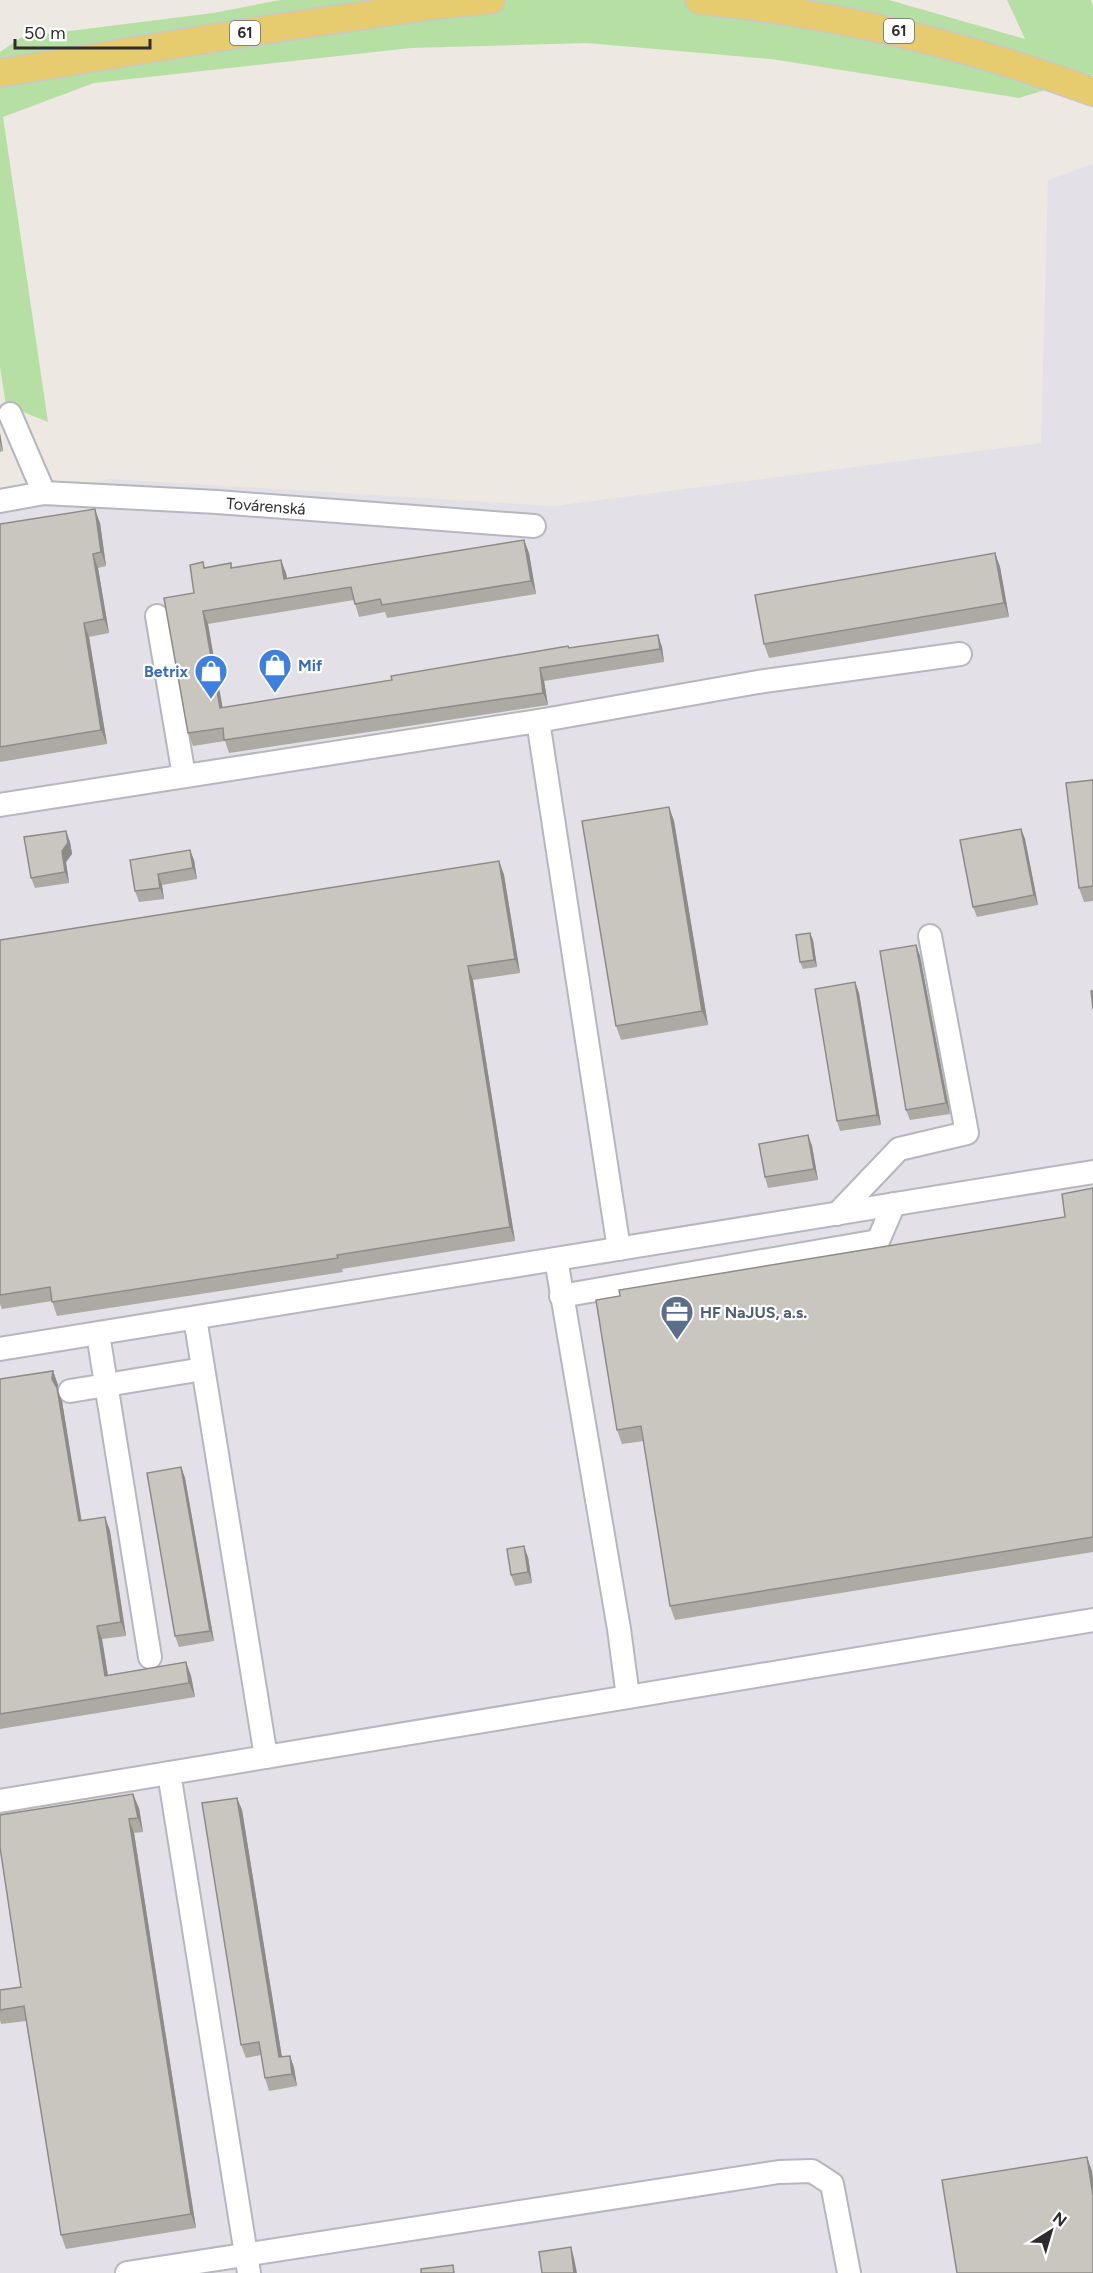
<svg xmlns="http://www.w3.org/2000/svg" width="1093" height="2273" font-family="Figtree,sans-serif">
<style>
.industrial{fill:#e3e1e7}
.green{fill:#b6dfa3}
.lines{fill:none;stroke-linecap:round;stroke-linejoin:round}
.minor-casing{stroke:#b5b7bf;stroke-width:26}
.major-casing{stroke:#c8c8c8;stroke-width:30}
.minor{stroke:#fff;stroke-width:22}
.major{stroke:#e6cc6e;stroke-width:27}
.wall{fill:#adaaa4}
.shaded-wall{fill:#8d8b86}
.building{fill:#c9c6bf;stroke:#8d8b86;stroke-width:1.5}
.labels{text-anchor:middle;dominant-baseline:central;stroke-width:4.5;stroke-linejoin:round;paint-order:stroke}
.shield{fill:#fff;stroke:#6c6c6c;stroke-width:1.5}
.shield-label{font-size:15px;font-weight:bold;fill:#2d2d2d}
.street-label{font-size:16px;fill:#2d2d2d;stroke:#fff}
.shop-label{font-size:16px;font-weight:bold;fill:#366cbe;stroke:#fff;text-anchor:start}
.service-label{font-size:16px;font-weight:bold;fill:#4e5e75;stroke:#fff;text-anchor:start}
</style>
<rect width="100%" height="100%" fill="#ede8e1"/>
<path class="industrial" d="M1093 164V2273H0V498L111 479 554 506 1041 443 1048 180Z"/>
<path class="green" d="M280 0H889L1025 39 1007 0H1091L1093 7V75L1019 98 771 59 587 43 411 48 94 83 3 117 48 422 6 405 0 367V52L22 37 213 13Z"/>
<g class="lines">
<g class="minor-casing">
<g id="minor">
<path d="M10 414 44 493"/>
<path id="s1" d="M0 501 44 493 217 502 534 526"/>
<path d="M157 616 184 776"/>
<path d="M538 721 619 1249"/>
<path d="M0 805 538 721 758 682 960 654"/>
<path d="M837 1214 899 1149 967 1133 930 936"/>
<path d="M556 1259 619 1629 628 1697"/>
<path d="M561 1296 878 1241 894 1204"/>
<path d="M195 1318 266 1757"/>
<path d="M98 1334 150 1657"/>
<path d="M0 1349 1093 1172"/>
<path d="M70 1391 203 1369"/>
<path d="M169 1773 249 2273"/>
<path d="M0 1801 1093 1620"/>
<path d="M127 2273 779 2172 812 2171 832 2184 849 2273"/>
</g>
</g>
<g class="major-casing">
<path id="major" d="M699 0C838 14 961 43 1093 92
M0 73 276 28 444 4 491 0"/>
</g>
<use href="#minor" class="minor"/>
<use href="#major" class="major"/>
</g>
<path class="wall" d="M0 433 3 451 0 452Z
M100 523 106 566 98 568 109 633 89 637 107 744 0 762V524Z
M524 540 529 553 536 594 387 618 385 612 359 617 354 600 208 624 222 708 392 680 568 646 570 648 658 635 662 647 664 662 544 681 548 705 229 753 225 741 193 746 188 733 194 593 203 562 205 568 231 563 232 568 286 573 287 578Z
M995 553 1000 567 1009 617 769 658 764 644Z
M1093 780V901L1084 902 1079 888Z
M669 807 674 821 708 1025 621 1040 616 1026Z
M1021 829 1025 839 1038 905 977 917 973 907Z
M66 831 70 842 72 854 66 862 69 883 35 888 31 878Z
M130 860H194L197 879 162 885 164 899 139 902 135 891Z
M499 861 504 875 520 973 473 980 515 1241 342 1269 343 1272 57 1316 52 1301 2 1309 0 1304V940Z
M810 933 813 940 817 967 803 969 800 962Z
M916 945 920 956 950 1114 910 1120 906 1110Z
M855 982 859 993 881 1125 840 1131 837 1121Z
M808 1135 812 1146 818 1180 768 1188 765 1177Z
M1093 1188V1552L675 1620 670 1606 644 1441 622 1444 617 1430 1065 1217Z
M53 1371 58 1385 57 1389 62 1401 81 1521 105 1517 110 1531 126 1636 102 1639 108 1675 186 1662 191 1676 195 1697 0 1729V1379Z
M181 1467 185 1478 214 1641 179 1647 175 1636Z
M528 1557 532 1583 515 1586 511 1575Z
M237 1798 242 1810 282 2057 290 2056 294 2068 297 2086 269 2091 265 2078 261 2055 246 2058 241 2045Z
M139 1808 143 1832 134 1833 196 2228 66 2249 61 2235 26 2021 1 2024 0 2020V1990L21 1987 0 1847Z"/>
<path class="shaded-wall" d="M0 433 3 451 0 442Z
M95 509 100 523 106 566 101 552Z
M524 540 529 553 536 594 531 581Z
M995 553 1000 567 1009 617 1004 603Z
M93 554 98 568 109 633 104 619Z
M281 560 286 573 289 592 284 579Z
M203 611 208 624 225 721 220 708Z
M84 623 89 637 107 744 101 730Z
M658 635 662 647 664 662 660 649Z
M540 668 544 681 548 705 543 693Z
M669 807 674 821 708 1025 702 1011Z
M1021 829 1025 839 1038 905 1034 895Z
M66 831 70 842 72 854 66 862 69 883 65 872 62 851Z
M190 850 194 860 197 879 193 868Z
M499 861 504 875 520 973 515 959Z
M158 874 162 885 164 899 160 888Z
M810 933 813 940 817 967 814 960Z
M916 945 920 956 950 1114 946 1103Z
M468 966 473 980 515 1241 510 1227Z
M855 982 859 993 881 1125 877 1115Z
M808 1135 812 1146 818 1180 814 1169Z
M53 1371 58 1385 57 1389 62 1401 84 1535 79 1521 52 1379Z
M181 1467 185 1478 214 1641 210 1631Z
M105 1517 110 1531 126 1636 121 1622Z
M524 1546 528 1557 532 1583 528 1572Z
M97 1626 102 1639 110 1689 105 1676Z
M186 1662 191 1676 195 1697 189 1683Z
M133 1794 139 1808 143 1832 138 1818Z
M237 1798 242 1810 284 2070 279 2057Z
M129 1819 134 1833 196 2228 191 2214Z
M290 2056 294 2068 297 2086 292 2074Z
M1087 2157 1092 2171 1093 2179V2196Z
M571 2247 574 2258 577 2273H574Z"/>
<path class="building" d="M95 509 101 552 93 554 104 619 84 623 101 730 0 747V524Z
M524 540 531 581 382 605 380 599 355 604 351 587 203 611 220 708 392 680 391 676 568 646 569 648 658 635 660 649 540 668 543 693 224 740 223 728 188 733 164 598 194 593 190 565 203 562 204 568 231 563V568L281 560 284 579Z
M995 553 1004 603 764 644 755 595Z
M1093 780V886L1079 888 1066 783Z
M669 807 702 1011 616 1026 582 821Z
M1021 829 1034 895 973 907 960 840Z
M66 831 68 843 62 851 65 872 31 878 24 837Z
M190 850 193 868 158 874 160 888 135 891 130 860Z
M499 861 515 959 468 966 510 1227 337 1255 338 1258 52 1302 50 1287 0 1295V940Z
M810 933 814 960 800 962 796 935Z
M916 945 946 1103 906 1110 880 951Z
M855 982 877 1115 837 1121 815 989Z
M1091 991H1093V1009Z
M808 1135 814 1169 765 1177 759 1144Z
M1093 1188V1537L670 1606 641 1426 617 1430 596 1300 620 1296 619 1290 1065 1217 1062 1194Z
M53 1371 52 1379 57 1388 79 1521 105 1517 121 1622 97 1626 105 1676 186 1662 189 1683 0 1714V1379Z
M181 1467 210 1631 175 1636 147 1473Z
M524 1546 528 1572 511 1575 507 1549Z
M133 1794 138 1818 129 1819 191 2214 61 2235 24 2006 0 2010V1990L21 1987 0 1847V1815Z
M237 1798 279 2057 290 2056 292 2074 265 2078 259 2042 241 2045 202 1803Z
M1087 2157 1093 2196V2273H957L942 2180Z
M571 2247 574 2273H542L539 2252Z
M453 2265 454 2273H421V2269Z"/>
<defs>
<g id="shop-pin" transform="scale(1.725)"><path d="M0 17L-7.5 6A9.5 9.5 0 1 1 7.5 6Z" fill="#3f7fe0" stroke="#fff"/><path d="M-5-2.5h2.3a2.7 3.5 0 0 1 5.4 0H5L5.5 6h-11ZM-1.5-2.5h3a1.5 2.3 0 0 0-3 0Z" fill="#fff"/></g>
<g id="office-pin" transform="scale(1.725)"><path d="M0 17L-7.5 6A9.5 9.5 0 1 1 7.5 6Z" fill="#5c6f8a" stroke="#fff"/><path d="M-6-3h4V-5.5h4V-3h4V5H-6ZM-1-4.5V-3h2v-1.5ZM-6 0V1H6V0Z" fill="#fff"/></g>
</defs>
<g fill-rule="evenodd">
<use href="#shop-pin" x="275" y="665"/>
<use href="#shop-pin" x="211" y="671"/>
<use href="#office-pin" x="677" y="1312"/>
</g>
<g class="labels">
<g class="shield">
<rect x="884" y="19" width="30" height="24" rx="4.5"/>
<rect x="230" y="21" width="30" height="24" rx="4.5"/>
</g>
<g class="shield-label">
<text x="899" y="31">61</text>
<text x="245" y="33">61</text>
</g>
<g class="street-label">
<text stroke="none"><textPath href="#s1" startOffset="267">Továrenská</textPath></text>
</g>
<g class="shop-label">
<text x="298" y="665">Mif</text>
<text x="188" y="671" text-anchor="end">Betrix</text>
</g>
<g class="service-label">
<text x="700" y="1312">HF NaJUS, a.s.</text>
</g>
</g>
<g transform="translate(1051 2231) rotate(37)" stroke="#ffffff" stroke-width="4.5" paint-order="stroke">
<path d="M0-4.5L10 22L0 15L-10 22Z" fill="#2d2d2d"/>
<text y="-9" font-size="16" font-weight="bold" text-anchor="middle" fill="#2d2d2d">N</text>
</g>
<path d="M15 39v9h135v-9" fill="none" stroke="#2d2d2d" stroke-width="3"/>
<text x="24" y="39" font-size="18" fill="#2d2d2d" stroke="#ffffff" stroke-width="4.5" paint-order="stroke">50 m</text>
</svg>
